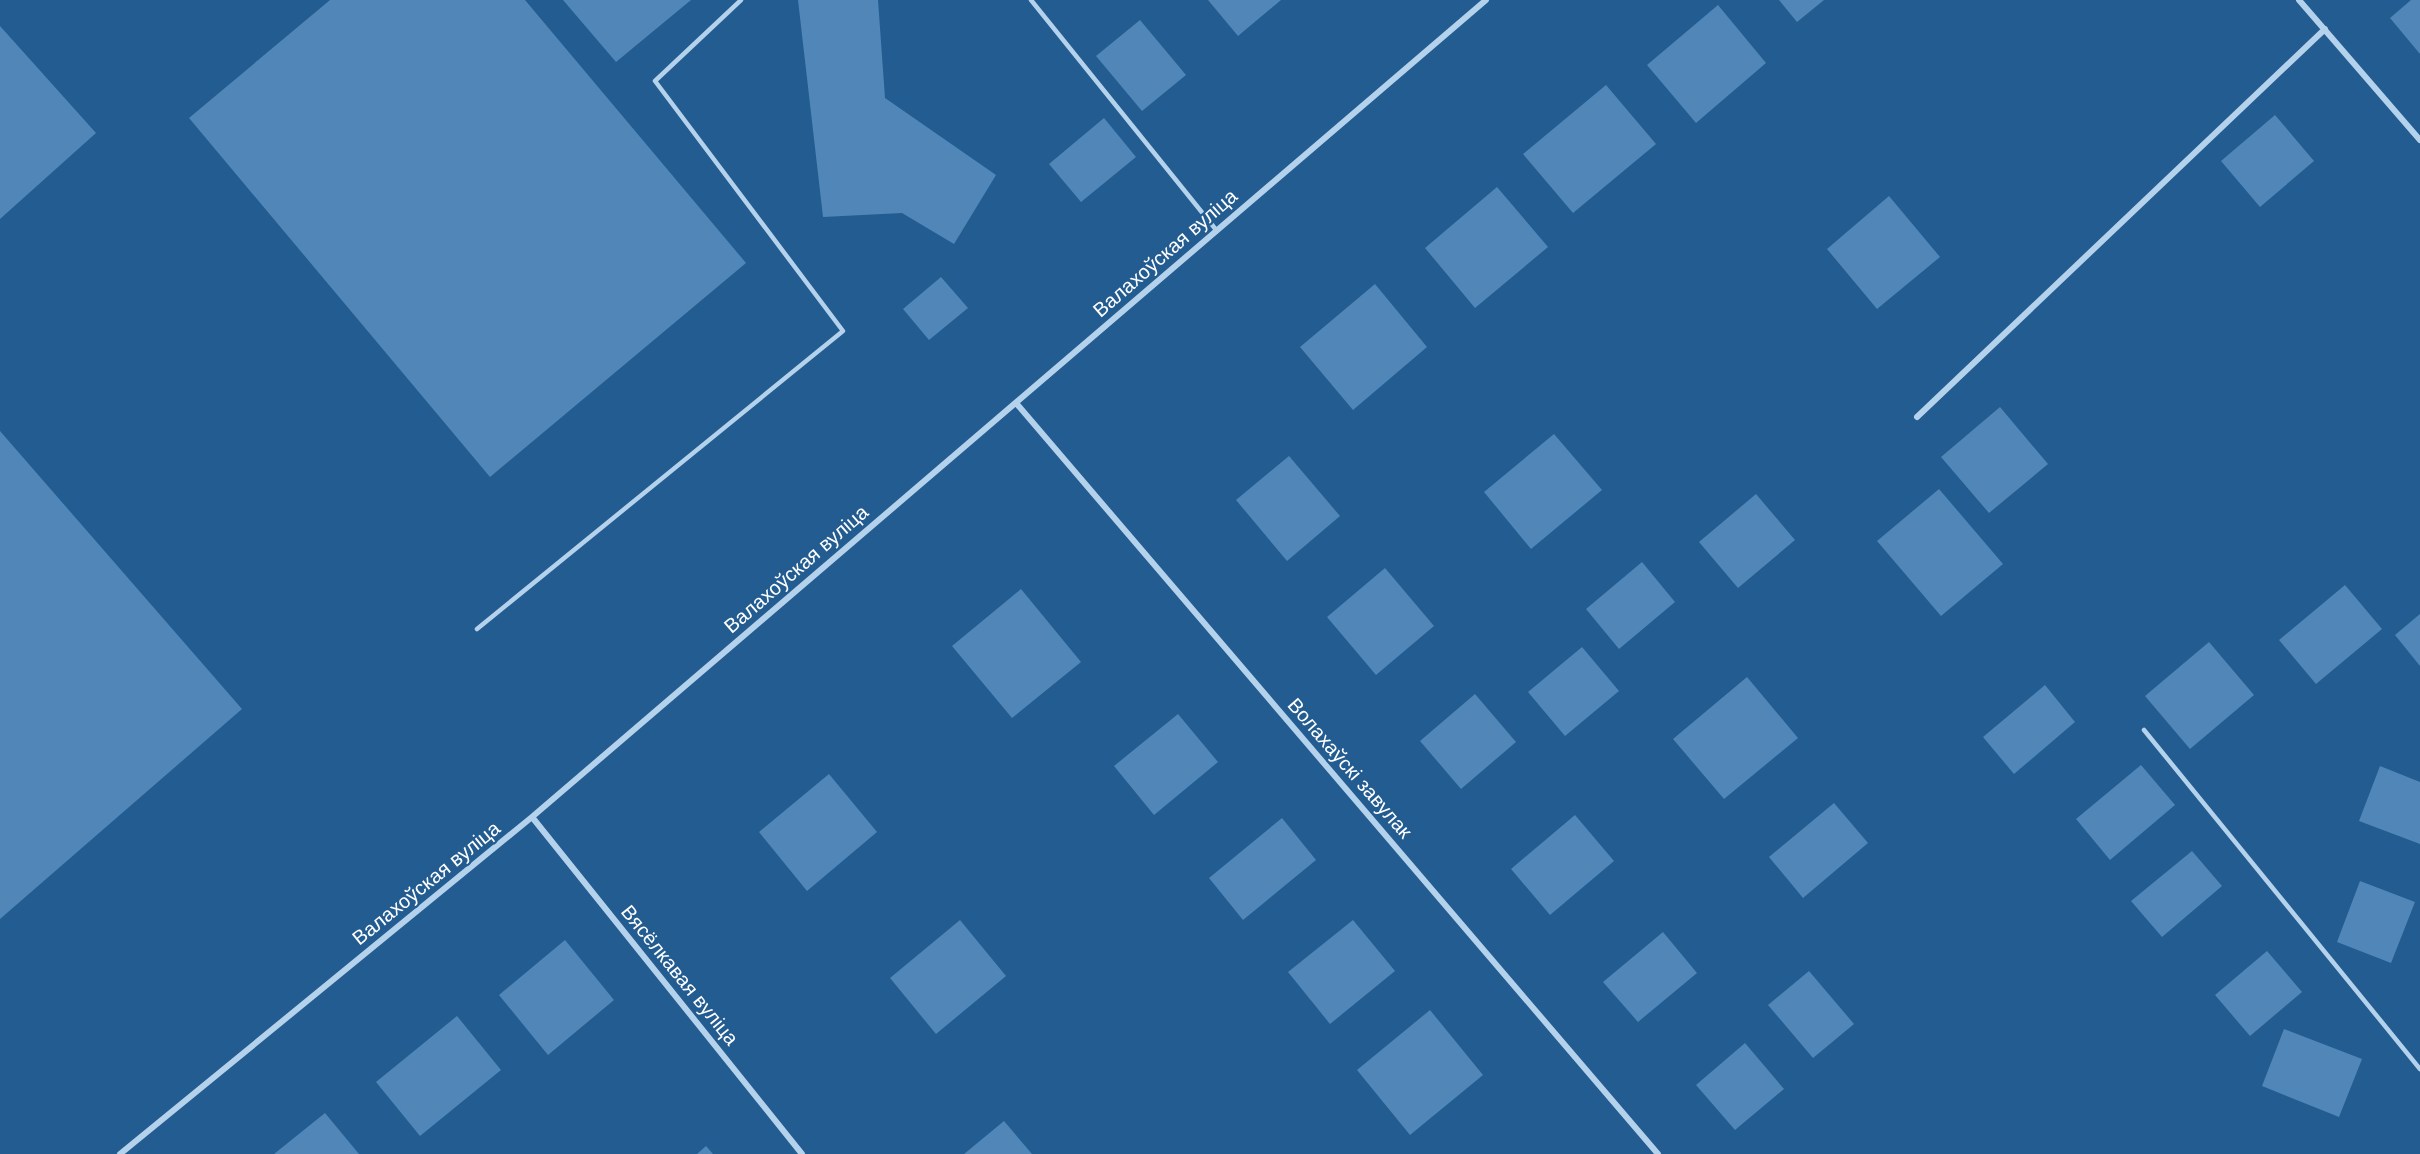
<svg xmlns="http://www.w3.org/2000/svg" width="2420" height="1154" font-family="'DM Sans',sans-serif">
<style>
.building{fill:#5087b8}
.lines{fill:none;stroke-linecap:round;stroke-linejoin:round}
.service{stroke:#b4d2ec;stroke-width:4.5}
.minor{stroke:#b4d2ec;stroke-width:6}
.labels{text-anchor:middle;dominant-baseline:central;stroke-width:4.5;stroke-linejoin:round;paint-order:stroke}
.street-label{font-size:20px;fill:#fff;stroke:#235c90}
</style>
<rect width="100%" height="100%" fill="#235c90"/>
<path class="building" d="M330 0H525L746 263 490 477 189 118Z
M563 0H691L616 62Z
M798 0H878L885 98 996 175 954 244 902 213 823 217Z
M1208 0H1281L1238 36Z
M1779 0H1824L1797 22Z
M2411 0H2420V54L2390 18Z
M1718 5 1766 63 1696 123 1647 65Z
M1140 20 1186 75 1142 111 1096 56Z
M0 26 96 133 0 219Z
M1606 85 1656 144 1573 213 1523 154Z
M2275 115 2314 161 2260 207 2221 161Z
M1104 118 1136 157 1081 202 1049 164Z
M1497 187 1548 247 1475 308 1425 248Z
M1889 196 1940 257 1877 309 1827 249Z
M941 277 968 308 929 340 903 309Z
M1375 284 1427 347 1353 410 1300 347Z
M2000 407 2048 464 1989 513 1941 457Z
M0 431 242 709 0 919Z
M1554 434 1602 490 1531 549 1484 492Z
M1289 456 1340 516 1287 561 1236 500Z
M1939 489 2003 564 1941 616 1877 541Z
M1756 494 1795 540 1738 588 1699 542Z
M1642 562 1675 602 1619 649 1586 609Z
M1385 568 1434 626 1376 675 1327 617Z
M2345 585 2382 629 2316 684 2279 640Z
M1021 589 1081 662 1012 718 952 646Z
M2420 614V666L2395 635Z
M2209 642 2254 695 2190 749 2145 696Z
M1582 647 1619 691 1565 736 1528 692Z
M1747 677 1798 738 1724 799 1673 739Z
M2045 685 2075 722 2014 774 1983 737Z
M1475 694 1516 742 1461 789 1420 741Z
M1178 714 1218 762 1154 815 1114 766Z
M2141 765 2175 805 2110 860 2076 819Z
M2380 766 2420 782V844L2359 821Z
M829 774 877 832 807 891 759 832Z
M1834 803 1868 843 1803 898 1769 857Z
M1575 815 1614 861 1550 915 1511 869Z
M1282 818 1316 860 1243 920 1209 878Z
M2192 851 2222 886 2162 937 2131 901Z
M2360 881 2415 902 2391 963 2337 942Z
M960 920 1006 976 936 1034 890 978Z
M1353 920 1395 971 1330 1024 1288 972Z
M1663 932 1697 973 1638 1022 1603 982Z
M565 940 614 1000 548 1055 499 995Z
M2267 951 2302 992 2250 1036 2215 995Z
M1809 971 1854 1024 1813 1058 1768 1005Z
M1430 1010 1483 1075 1410 1135 1357 1070Z
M457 1016 501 1070 420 1136 376 1082Z
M2284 1029 2362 1059 2339 1117 2262 1086Z
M1745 1043 1784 1089 1735 1130 1696 1085Z
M325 1113 359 1154H274Z
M1004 1121 1032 1154H964Z
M706 1146 713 1154H697Z"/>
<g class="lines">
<path class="service" d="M1031 0 1217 231
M477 629 843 331 655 81 741 0
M2144 730 2420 1069"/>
<path class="minor" d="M2299 0 2420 140
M1016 403 1658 1154
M1917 417 2325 29
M532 817 802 1154
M120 1154 532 817 1486 0"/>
</g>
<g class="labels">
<g class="street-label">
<text transform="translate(1165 253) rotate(-41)">Валахоўская вуліца</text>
<text transform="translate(796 569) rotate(-41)">Валахоўская вуліца</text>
<text transform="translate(1350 768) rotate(49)">Волахаўскі завулак</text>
<text transform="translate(426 883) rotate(-39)">Валахоўская вуліца</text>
<text transform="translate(680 975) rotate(51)">Вясёлкавая вуліца</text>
</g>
</g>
</svg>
